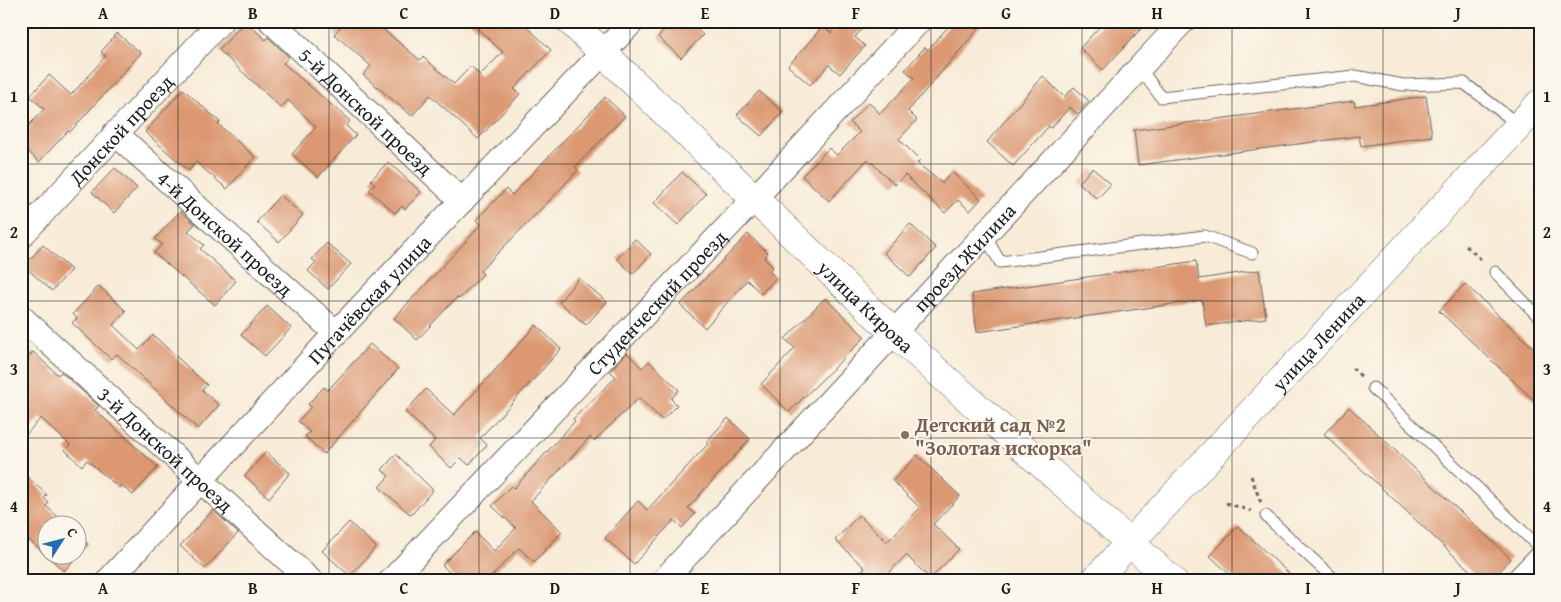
<svg xmlns="http://www.w3.org/2000/svg" width="1561" height="602" font-family="'Gentium Book Plus',serif">
<style>
.building{fill:#db9872}
.lines{fill:none;stroke-linecap:round;stroke-linejoin:round}
.lane-casing{stroke:#69645d;stroke-width:13}
.street-casing{stroke:#69645d;stroke-width:26}
.secondary-casing{stroke:#69645d;stroke-width:29}
.path{stroke:#69645d;stroke-width:3;stroke-dasharray:4 4;stroke-linecap:butt}
.lane{stroke:#fff;stroke-width:11}
.street{stroke:#fff;stroke-width:24}
.secondary{stroke:#fff;stroke-width:28}
.grid{fill:none;stroke:#1c1c1c;stroke-width:1;stroke-opacity:0.55}
.education-dot{fill:#8d6e63;stroke:#fbf7ec;stroke-width:2}
.labels{text-anchor:middle;dominant-baseline:central;stroke-width:4;stroke-linejoin:round;paint-order:stroke}
.street-label{font-size:20px;fill:#1c1c1c;stroke:#fbf7ec}
.education-label{font-size:20px;font-weight:bold;fill:#785e54;stroke:#fbf7ec;text-anchor:start}
.neatline{fill:none;stroke:#1c1c1c;stroke-width:2}
.grid-label{font-size:16px;text-anchor:middle;font-weight:bold;fill:#1c1c1c}
</style>
<rect width="100%" height="100%" fill="#fbf7ec"/>
<filter id="ink" filterUnits="userSpaceOnUse"><feTurbulence type="fractalNoise" baseFrequency=".02" numOctaves="2"/><feDisplacementMap in="SourceGraphic" scale="10" xChannelSelector="R" yChannelSelector="G"/><feConvolveMatrix kernelMatrix="1 2 1 2 8 2 1 2 1" color-interpolation-filters="sRGB"/></filter>
<filter id="wash" filterUnits="userSpaceOnUse"><feTurbulence type="fractalNoise" baseFrequency=".0096" numOctaves="4" result="noise"/><feDisplacementMap in="SourceGraphic" scale="20" xChannelSelector="R" yChannelSelector="G"/><feGaussianBlur stdDeviation="1.12" result="paint"/><feColorMatrix in="noise" values="0 0 0 0 0 0 0 0 0 0 0 0 0 0 0 0 0 1.4 0 .05"/><feComposite in="paint" operator="in"/></filter>
<g filter="url(#wash)">
<rect width="100%" height="100%" fill="#f8ebd7"/>
<g id="blocks">
<path class="building" d="M245 21 266 40 268 37 289 57 283 63 350 121 346 126 356 135 318 177 292 154 316 127 288 100 281 108 219 50Z
M346 21H373L420 60 423 57 454 84 471 66 480 75 503 52 469 21H521L551 50 514 89 520 94 478 139 430 95 412 116 363 75 371 66 334 34Z
M672 21H704L697 29 703 35 681 58 658 37Z
M841 21H869L855 37 865 46 840 74 829 65 810 85 788 66 823 26 831 33Z
M953 21H985L908 111 917 120 899 139 920 160 917 163 942 183 952 172 981 199 970 211 958 200 945 213 905 175 895 185 868 159 829 201 802 176 829 148 837 155 860 132 850 122 869 102 880 114 914 78 905 70 925 47 928 50Z
M1105 21H1148L1103 70 1080 48Z
M117 33 141 53 70 132 68 131 39 162 21 145V134L44 109 30 96 49 75 71 95 106 56 101 52Z
M1043 76 1064 97 1074 87 1089 101 1077 114 1070 107 1051 128 1049 126 1013 166 987 142Z
M183 89 220 122 218 124 255 157 227 189 196 162 189 171 145 132Z
M759 91 783 112 761 136 737 115Z
M1426 96 1432 136 1361 146 1359 136 1138 165 1134 130 1354 101 1355 106Z
M605 97 625 116 575 167 578 170 551 199 480 271 483 274 459 299 457 297 417 340 394 318 470 237 481 224 476 220 506 189 512 195Z
M388 162 421 192 405 209 402 206 395 213 369 190 375 184 371 180Z
M115 168 137 188 114 213 92 192Z
M1092 168 1111 184 1097 199 1079 183Z
M682 172 706 194 678 225 654 203Z
M280 195 303 215 279 242 257 222Z
M180 211 195 224 188 231 204 245 200 249 236 281 215 305 154 253 162 244 155 239Z
M910 224 936 248 910 277 884 253Z
M748 234 768 253 764 258 773 267 769 271 776 278 761 294 747 280 705 328 680 305Z
M635 239 651 254 633 274 617 259Z
M327 243 351 264 328 289 308 271 316 262 312 259Z
M43 245 71 270 52 291 24 266Z
M1196 261 1199 279 1259 270 1266 318 1206 326 1202 300 977 332 972 294Z
M579 278 607 302 586 325 559 302Z
M1465 284 1540 354V406L1439 311Z
M99 286 126 311 113 325 139 350 153 335 207 385 202 390 219 405 198 429 117 354 111 359 72 323 77 318 73 314Z
M825 298 865 337 789 412 761 384 795 348 785 339Z
M267 306 291 328 265 356 241 335Z
M536 325 561 349 480 438 487 445 469 465 461 458 451 468 429 447 435 440 405 412 426 389 454 415Z
M370 344 398 369 324 454 305 436 310 432 298 421 311 407 308 404 324 387 328 390Z
M33 352 58 375 61 372 99 406 95 410 158 467 133 495 121 485 119 488 87 460 82 466 65 450 70 445 41 418 21 440V365Z
M627 353 642 368 649 361 679 390 671 399 677 405 662 420 639 398 594 441 590 437 531 501 562 532 534 562 519 548 487 581H458L442 565 475 532 494 551 516 528 492 506 511 486 514 488 575 421 573 419 616 377 610 371Z
M1349 407 1511 559 1491 581H1481L1324 434Z
M728 418 750 439 688 508 695 514 682 528 674 520 634 564 605 538 638 501 647 510 708 444 706 442Z
M266 452 290 473 269 498 245 476Z
M396 454 433 490 411 515 379 487 389 476 382 470Z
M917 455 960 496 933 524 959 549 930 579 906 555 881 581H853L865 568 835 540 859 515 887 542 920 508 893 481Z
M21 471 47 495 44 498 49 503 46 506 66 524H48V554H78V535L88 544 64 571 21 533Z
M213 510 238 533 205 569 180 546Z
M349 522 376 547 350 576 322 551Z
M1238 526 1297 581H1237L1210 556Z"/>
</g>
</g>
<g filter="url(#ink)">
<use href="#blocks" fill-opacity="0" stroke="#69645d" stroke-width="1"/>
<g class="lines">
<g class="lane-casing">
<path id="lane" d="M1139 67 1161 97 1355 76 1403 85 1464 83 1519 125
M984 234 1000 262 1205 236 1252 253
M1495 272 1540 318
M1373 388 1540 548
M1266 516 1336 581"/>
</g>
<g class="street-casing">
<g id="street">
<path id="s1" d="M271 21 462 201"/>
<path id="s2" d="M115 133 336 333"/>
<path id="s3" d="M21 236 221 21"/>
<path id="s4" d="M21 317 311 581"/>
<path id="s5" d="M108 581 336 333 633 21"/>
<path id="s6" d="M391 581 755 198 919 21"/>
<path id="s7" d="M663 581 1183 21"/>
<path d="M1518 581 1540 558"/>
</g>
</g>
<g class="secondary-casing">
<g id="secondary">
<path id="s8" d="M570 21 893 332 1173 581"/>
<path id="s9" d="M1094 581 1540 103"/>
</g>
</g>
<path class="path" d="M1466 246 1484 262
M1352 368 1362 377
M1251 476 1261 503
M1226 503 1251 511"/>
<use href="#lane" class="lane"/>
<use href="#street" class="street"/>
<use href="#secondary" class="secondary"/>
</g>
</g>
<path class="grid" d="M178 21V581M329 21V581M479 21V581M630 21V581M780 21V581M931 21V581M1082 21V581M1232 21V581M1383 21V581M21 164H1540M21 301H1540M21 438H1540"/>
<circle class="education-dot" cx="905" cy="435" r="5"/>
<g class="labels">
<g class="street-label">
<text stroke="none"><textPath href="#s1" startOffset="131">5-й Донской проезд</textPath></text>
<text stroke="none"><textPath href="#s3" startOffset="146">Донской проезд</textPath></text>
<text stroke="none"><textPath href="#s2" startOffset="149">4-й Донской проезд</textPath></text>
<text stroke="none"><textPath href="#s7" startOffset="442">проезд Жилина</textPath></text>
<text stroke="none"><textPath href="#s5" startOffset="384">Пугачёвская улица</textPath></text>
<text stroke="none"><textPath href="#s6" startOffset="385">Студенческий проезд</textPath></text>
<text stroke="none"><textPath href="#s8" startOffset="411">улица Кирова</textPath></text>
<text stroke="none"><textPath href="#s9" startOffset="328">улица Ленина</textPath></text>
<text stroke="none"><textPath href="#s4" startOffset="196">3-й Донской проезд</textPath></text>
</g>
<g class="education-label">
<text x="915" y="424">Детский сад №2<tspan x="915" dy="23">"Золотая искорка"</tspan></text>
</g>
</g>
<rect width="1561" height="602" fill="none" stroke="#fbf7ec" stroke-width="55"/>
<g transform="translate(62 540) rotate(54)"><circle r="24" fill="#fbf7ec" stroke="#a29f99"/>
<path d="M0-4L9 19L0 12L-9 19Z" fill="#1f6fb2"/>
<text y="-8" font-size="14" font-weight="bold" text-anchor="middle" fill="#1c1c1c">С</text>
</g>
<rect x="28" y="28" width="1506" height="546" class="neatline"/>
<g class="grid-label">
<text x="103" y="19">A</text>
<text x="253" y="19">B</text>
<text x="404" y="19">C</text>
<text x="555" y="19">D</text>
<text x="705" y="19">E</text>
<text x="856" y="19">F</text>
<text x="1006" y="19">G</text>
<text x="1157" y="19">H</text>
<text x="1308" y="19">I</text>
<text x="1458" y="19">J</text>
<text x="14" y="102">1</text>
<text x="1547" y="102">1</text>
<text x="14" y="238">2</text>
<text x="1547" y="238">2</text>
<text x="14" y="375">3</text>
<text x="1547" y="375">3</text>
<text x="14" y="512">4</text>
<text x="1547" y="512">4</text>
<text x="103" y="594">A</text>
<text x="253" y="594">B</text>
<text x="404" y="594">C</text>
<text x="555" y="594">D</text>
<text x="705" y="594">E</text>
<text x="856" y="594">F</text>
<text x="1006" y="594">G</text>
<text x="1157" y="594">H</text>
<text x="1308" y="594">I</text>
<text x="1458" y="594">J</text>
</g>
</svg>
